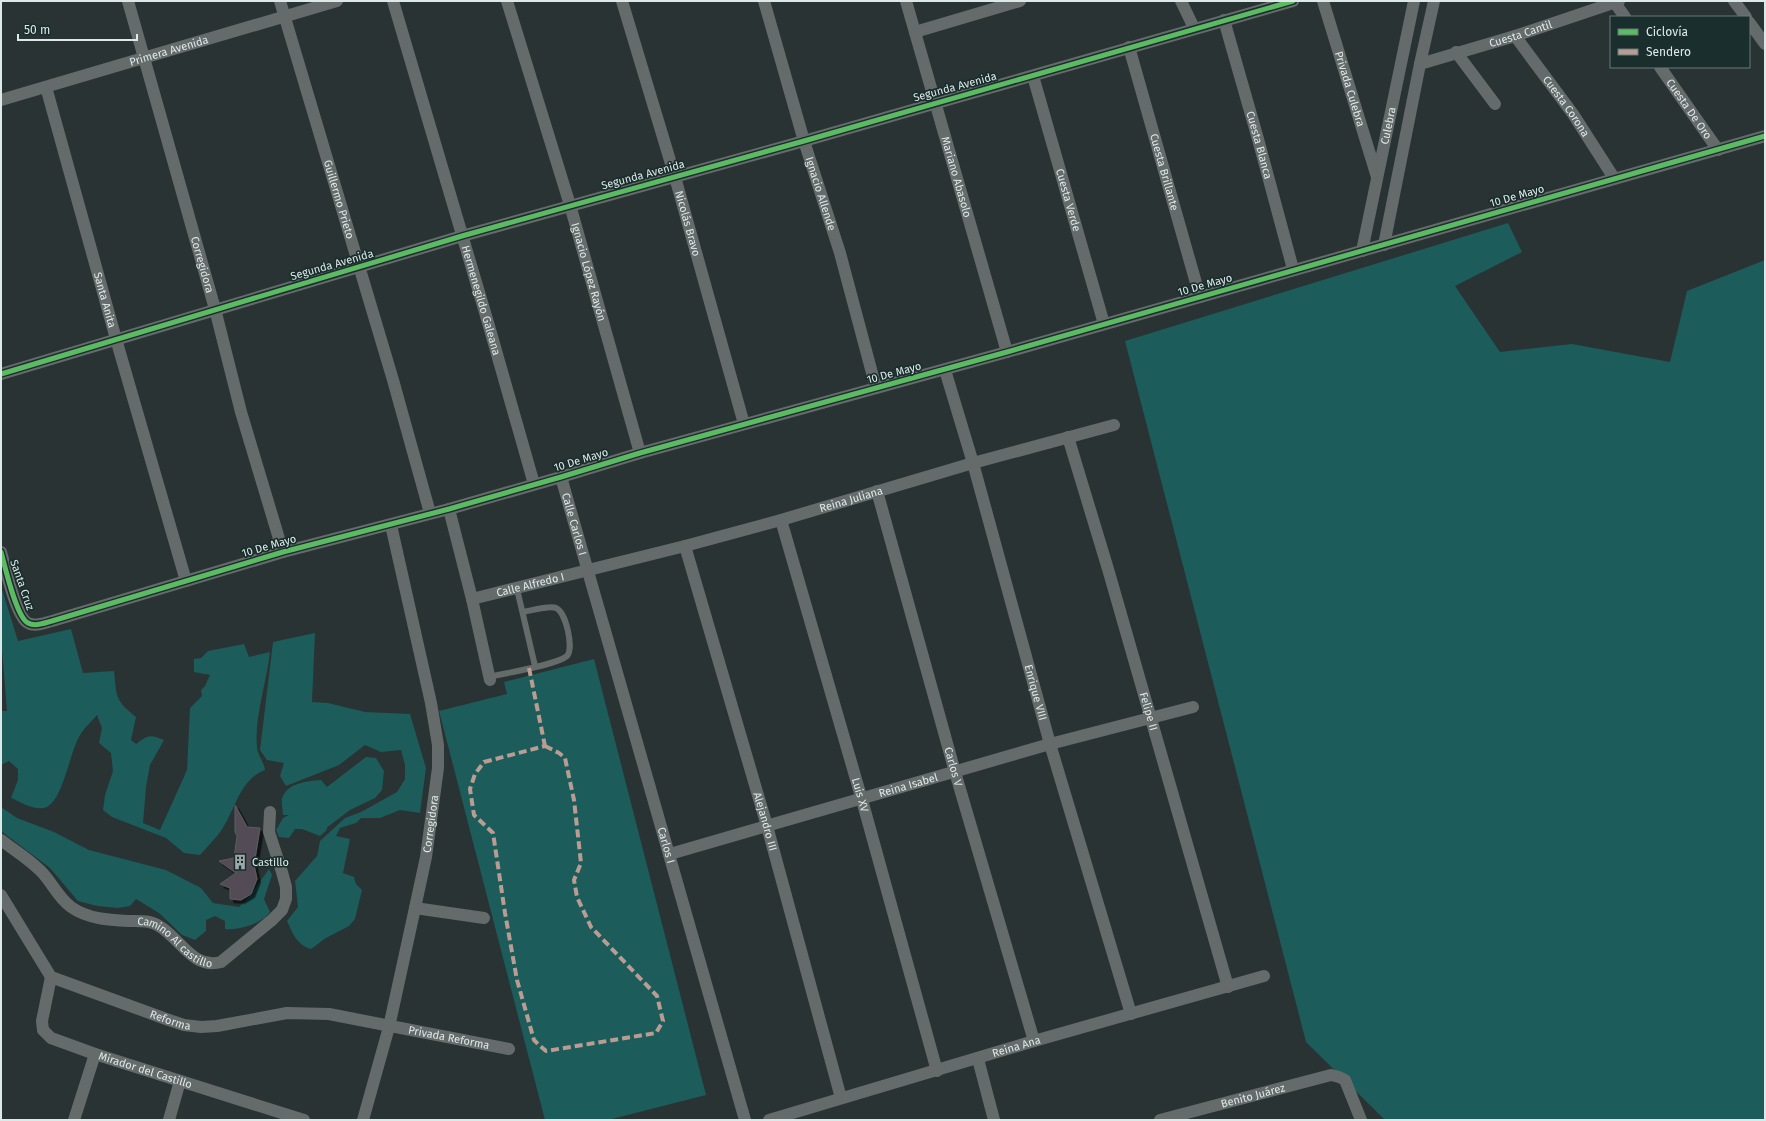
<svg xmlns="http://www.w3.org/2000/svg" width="1766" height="1121" font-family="'Fira Sans',sans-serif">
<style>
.green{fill:#1c5c5a}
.building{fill:#534c56;stroke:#5a5c5e;filter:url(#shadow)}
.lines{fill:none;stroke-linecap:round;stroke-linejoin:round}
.lane{stroke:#656b6a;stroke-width:6}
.street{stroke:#656b6a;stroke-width:12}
.quiet{stroke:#b99d93;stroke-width:4;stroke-dasharray:8 4;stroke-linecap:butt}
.cycleway-casing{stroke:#1a2e2d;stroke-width:8}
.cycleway{stroke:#5cba63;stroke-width:5}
.labels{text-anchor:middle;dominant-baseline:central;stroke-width:3.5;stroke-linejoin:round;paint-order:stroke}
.street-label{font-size:11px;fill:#dde9e8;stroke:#1a2e2d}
.poi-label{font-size:11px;fill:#dde9e8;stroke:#1a2e2d;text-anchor:start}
</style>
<defs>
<filter id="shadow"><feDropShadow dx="3.5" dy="3.5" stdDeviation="0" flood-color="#0009"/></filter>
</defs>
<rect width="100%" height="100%" fill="#293333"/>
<path class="green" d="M1508 223 1522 252 1455 286 1500 352 1572 344 1670 362 1687 291 1765 260V1120H1385L1306 1042 1125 341Z
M1 586 18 641 71 629 83 673 114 671C117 697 114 699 136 717L131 740 136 744C148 735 150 734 164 740L150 765 146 787 143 823 160 830 187 770 190 708 202 696 201 690 205 686 210 675 194 672V659L201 658 208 651 244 644 249 657 270 652C267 681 254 718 257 747 257 754 264 762 265 770 239 780 235 811 221 831 215 839 207 847 200 855L184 853 166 838 112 817 103 810 105 795 113 771 111 753 99 743 102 728 97 715C91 722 83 729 79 737 70 752 63 799 47 807 36 812 21 802 11 798L18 780V769L9 761 1 765V711H7L1 637Z
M315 633 312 702 328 703 365 712 410 714 426 768 420 813 400 810 380 818H361L356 823 340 828 336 836 350 839 343 873 354 877 356 884 362 890 355 919 349 926 326 938 311 949C297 945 293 934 287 921L298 907 295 881 317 856 320 841 345 818 361 812 397 792 405 779V765L401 750 381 752 365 745 339 765 286 786 280 776 284 763 267 760 260 750 273 642Z
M594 659 706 1095 608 1120H545L439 711 507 694 504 682Z
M366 757 376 758 384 771 382 790 375 798 350 810 329 826H328L326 831 320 836 302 829H295L289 838 279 837 276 830 283 818 289 815H283C283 810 281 803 282 799 286 783 307 781 321 780L327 787Z
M1 807 17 818 54 832 89 850 166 870 201 888 213 903 239 907 248 898 269 869 272 875 264 899 270 912C263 923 238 931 225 929V921L215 916 206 920V931L195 940 182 935 159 913 136 899 130 906 118 908 97 906 78 901 50 868 1 831Z"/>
<path class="building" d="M235 805 247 827 260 828 254 865 257 879 251 894 241 900 230 899V888L220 884 236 873 219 861 234 858 237 836 235 832Z"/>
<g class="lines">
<path class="lane" d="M517 589 535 666
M489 677C505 673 557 665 567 656 574 648 566 612 556 608 550 605 530 611 523 612"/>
<g class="street">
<path id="s1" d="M128 1 215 309 241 412 283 552"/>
<path id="s2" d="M280 1 393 380 430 513"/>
<path id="s3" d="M393 1 489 326 534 484"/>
<path id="s4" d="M507 1 570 205 640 453"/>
<path id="s5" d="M622 1 675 177 744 424"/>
<path id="s6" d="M764 1 804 141 840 253 876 388"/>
<path id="s7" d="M906 1 1007 352"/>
<path d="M1181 1 1194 28"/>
<path id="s8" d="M1323 1 1377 177"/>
<path d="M1734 1 1746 17"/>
<path d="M1615 3 1625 17"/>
<path id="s9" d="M1224 20 1258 139 1293 269"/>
<path d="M1749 22 1765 44"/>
<path d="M915 32 1020 1"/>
<path id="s10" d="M1515 36 1573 114 1614 178"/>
<path id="s11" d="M1129 47 1200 297"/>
<path d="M1456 52 1495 104"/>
<path id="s12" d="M1420 64 1515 36 1619 1"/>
<path id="s13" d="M1660 67 1718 150"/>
<path id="s14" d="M1033 76 1104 324"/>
<path id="s15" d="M46 87 116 339 186 581"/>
<path id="s16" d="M1 100 337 1"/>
<path d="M1384 245 1420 64 1434 1"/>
<path id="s17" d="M1362 251 1414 1"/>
<path id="s18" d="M945 370 973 463 1050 744 1131 1014"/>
<path d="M1 374 462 236 804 141 1293 1"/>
<path id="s19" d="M1068 437 1108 569 1228 987"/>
<path id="s20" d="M561 477 745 1120"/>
<path id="s21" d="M877 491 955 772 1034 1041"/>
<path d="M449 509 472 599 490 680"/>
<path id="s22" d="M781 520 862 800 937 1071"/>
<path id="s23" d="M685 546 767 826 841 1098"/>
<path d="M1 552C5 566 16 617 28 623 35 627 44 623 52 621L283 552 449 509 561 477 640 453 1007 352 1765 136"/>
<path id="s24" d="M472 599 685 546 781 520 973 463 1114 425"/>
<path id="s25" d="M1 840C16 852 34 862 46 877 54 887 60 899 71 907 88 919 109 920 129 921 139 921 150 920 159 926 180 938 193 970 221 962L272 920 282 910 286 899V887L282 872 269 832 270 812"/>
<path id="s26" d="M670 854 1050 744 1193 707"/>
<path id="s27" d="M1 895 51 977 166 1019 184 1025 201 1027 217 1026 287 1013 329 1014 509 1049"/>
<path d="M415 908 484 918"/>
<path id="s28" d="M51 977 42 1021 43 1030 51 1038 95 1054 304 1120"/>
<path d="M978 1059 994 1120"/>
<path d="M74 1120 95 1054"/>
<path d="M169 1120 180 1081"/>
<path id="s29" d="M363 1120 389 1027 415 908 426 857 438 768V745L431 703 391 525"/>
<path id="s30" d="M769 1120 1034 1041 1264 976"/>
<path id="s31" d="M1160 1120 1331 1075 1339 1077 1345 1080 1361 1120"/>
</g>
<path class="quiet" d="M529 668 545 746
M545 746 559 753 565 758 574 800 581 863 574 880 577 897 591 927 657 996 663 1021 656 1033 546 1051 539 1045 534 1040 517 980 505 913 493 833 474 815 470 789 475 774 484 762Z"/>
<g class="cycleway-casing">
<path id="cycleway" d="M1 374 462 236 804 141 1293 1
M1 552C5 566 16 617 28 623 35 627 44 623 52 621L283 552 449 509 561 477 640 453 1007 352 1765 136"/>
</g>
<use href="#cycleway" class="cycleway"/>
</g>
<defs>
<g id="building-bare" transform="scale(1.2)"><path d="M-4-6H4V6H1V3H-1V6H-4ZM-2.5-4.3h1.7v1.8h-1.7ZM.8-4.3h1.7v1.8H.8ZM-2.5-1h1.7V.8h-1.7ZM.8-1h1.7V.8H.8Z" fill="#9ea9a9" stroke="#1a2e2d" stroke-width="2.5" paint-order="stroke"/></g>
</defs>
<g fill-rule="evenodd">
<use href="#building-bare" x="240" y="862"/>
</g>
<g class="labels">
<g class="street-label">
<text stroke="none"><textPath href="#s12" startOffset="105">Cuesta Cantil</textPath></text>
<text stroke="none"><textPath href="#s16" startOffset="175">Primera Avenida</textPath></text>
<text transform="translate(955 87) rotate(-15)">Segunda Avenida</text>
<text stroke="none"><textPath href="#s8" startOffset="92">Privada Culebra</textPath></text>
<text stroke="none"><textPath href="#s10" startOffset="87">Cuesta Corona</textPath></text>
<text stroke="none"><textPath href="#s13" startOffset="51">Cuesta De Oro</textPath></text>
<text stroke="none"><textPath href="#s17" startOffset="128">Culebra</textPath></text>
<text stroke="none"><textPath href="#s9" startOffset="130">Cuesta Blanca</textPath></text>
<text stroke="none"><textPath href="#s11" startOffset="130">Cuesta Brillante</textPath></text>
<text transform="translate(643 175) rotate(-15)">Segunda Avenida</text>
<text stroke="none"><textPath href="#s7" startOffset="183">Mariano Abasolo</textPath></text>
<text stroke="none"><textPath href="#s6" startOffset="201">Ignacio Allende</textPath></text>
<text transform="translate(1517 196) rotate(-16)">10 De Mayo</text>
<text stroke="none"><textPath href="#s2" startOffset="207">Guillermo Prieto</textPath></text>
<text stroke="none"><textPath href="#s14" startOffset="129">Cuesta Verde</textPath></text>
<text stroke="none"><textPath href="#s5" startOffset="232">Nicolás Bravo</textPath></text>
<text stroke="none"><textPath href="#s1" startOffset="274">Corregidora</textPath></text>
<text transform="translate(332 265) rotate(-16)">Segunda Avenida</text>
<text stroke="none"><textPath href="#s4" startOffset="283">Ignacio López Rayón</textPath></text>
<text transform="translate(1205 285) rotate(-16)">10 De Mayo</text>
<text stroke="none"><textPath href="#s15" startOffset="221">Santa Anita</textPath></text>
<text stroke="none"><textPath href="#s3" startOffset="312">Hermenegildo Galeana</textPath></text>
<text transform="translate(894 373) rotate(-15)">10 De Mayo</text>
<text transform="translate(581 460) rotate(-17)">10 De Mayo</text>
<text stroke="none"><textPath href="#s24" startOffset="392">Reina Juliana</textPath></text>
<text stroke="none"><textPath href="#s20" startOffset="49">Calle Carlos I</textPath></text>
<text transform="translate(269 546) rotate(-16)">10 De Mayo</text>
<text transform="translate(22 585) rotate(71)">Santa Cruz</text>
<text stroke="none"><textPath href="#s24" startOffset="60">Calle Alfredo I</textPath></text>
<text stroke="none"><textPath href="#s18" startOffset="335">Enrique VIII</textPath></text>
<text stroke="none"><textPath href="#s19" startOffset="286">Felipe II</textPath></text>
<text stroke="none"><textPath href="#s21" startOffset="286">Carlos V</textPath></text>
<text stroke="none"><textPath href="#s26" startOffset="248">Reina Isabel</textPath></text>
<text stroke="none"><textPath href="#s22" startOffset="286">Luis XV</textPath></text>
<text stroke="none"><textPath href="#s23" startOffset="287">Alejandro III</textPath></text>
<text stroke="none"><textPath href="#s29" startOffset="304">Corregidora</textPath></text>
<text stroke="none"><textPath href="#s20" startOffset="383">Carlos I</textPath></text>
<text stroke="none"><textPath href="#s25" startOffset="211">Camino Al castillo</textPath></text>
<text stroke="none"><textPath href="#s27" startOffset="223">Reforma</textPath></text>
<text stroke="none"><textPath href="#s27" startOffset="506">Privada Reforma</textPath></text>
<text stroke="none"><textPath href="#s30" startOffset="258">Reina Ana</textPath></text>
<text stroke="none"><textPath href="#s28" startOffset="165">Mirador del Castillo</textPath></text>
<text stroke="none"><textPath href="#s31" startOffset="96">Benito Juárez</textPath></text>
</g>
<g class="poi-label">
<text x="252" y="862">Castillo</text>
</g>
</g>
<rect width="1766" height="1121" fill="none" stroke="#dde9e8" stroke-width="4"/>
<rect x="1610" y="16" width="140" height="52" fill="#1a2e2d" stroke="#687978"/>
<rect x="1618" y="29" width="20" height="6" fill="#5cba63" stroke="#687978"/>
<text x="1646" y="36" font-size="12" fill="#dde9e8">Ciclovía</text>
<rect x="1618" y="49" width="20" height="6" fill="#b99d93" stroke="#687978"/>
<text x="1646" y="56" font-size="12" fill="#dde9e8">Sendero</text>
<path d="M18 34v6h119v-6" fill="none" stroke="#dde9e8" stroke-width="2"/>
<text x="24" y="34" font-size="12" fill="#dde9e8" stroke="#1a2e2d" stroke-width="3" paint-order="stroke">50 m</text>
</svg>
